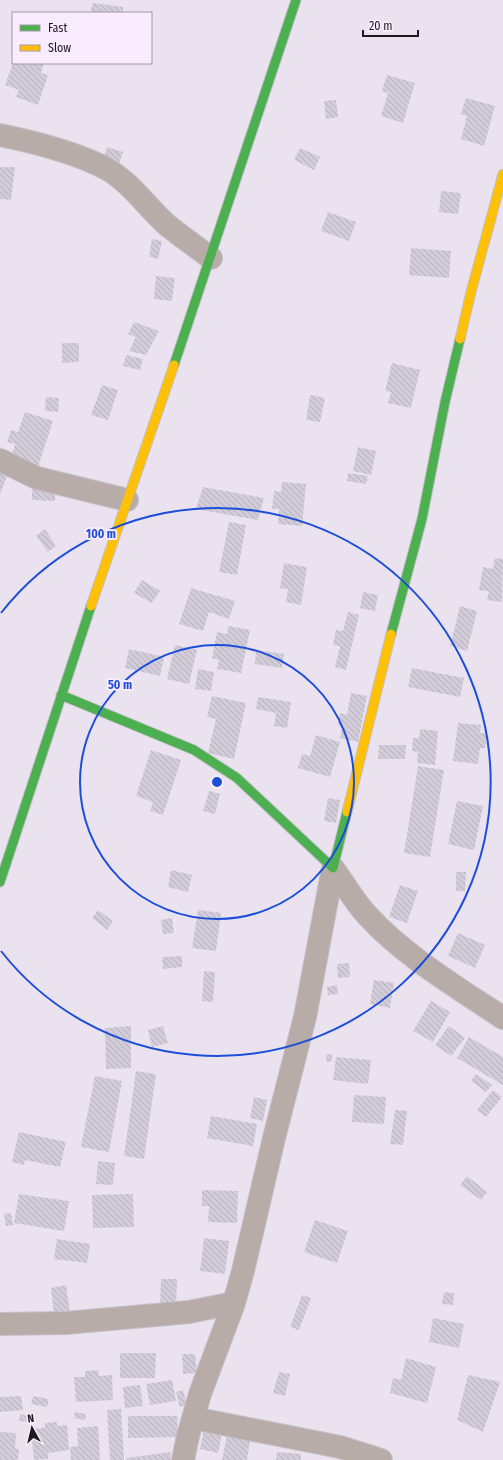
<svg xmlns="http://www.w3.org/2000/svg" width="503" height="1460" font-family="'Fira Sans Condensed',sans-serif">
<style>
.building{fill:url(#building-back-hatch)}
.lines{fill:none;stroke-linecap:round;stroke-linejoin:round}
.street-casing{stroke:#c5bfc9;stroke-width:24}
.fast-casing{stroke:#c5bfc9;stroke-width:11}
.slow-casing{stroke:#c5bfc9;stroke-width:11}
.street{stroke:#b8aca8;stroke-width:22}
.fast{stroke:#4caf50;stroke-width:9}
.slow{stroke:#ffc107;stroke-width:9}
.ring{fill:none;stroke:#1d4ed8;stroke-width:2}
.centre{fill:#1d4ed8;stroke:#f9ecff;stroke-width:2}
.ring-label{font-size:12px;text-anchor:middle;font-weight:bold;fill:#1d4ed8;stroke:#f9ecff;stroke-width:4;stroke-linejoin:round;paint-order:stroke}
</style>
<defs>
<pattern id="building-back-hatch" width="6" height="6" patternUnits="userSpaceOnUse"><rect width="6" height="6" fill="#d2ccd9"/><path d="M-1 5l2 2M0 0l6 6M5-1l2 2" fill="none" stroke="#b4afba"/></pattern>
</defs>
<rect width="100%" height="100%" fill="#ebe2ef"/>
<path class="building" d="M93 3 123 7V13H90Z
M13 63H22L29 65 30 63H44L41 73 48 75 38 105 16 97 19 90 5 85Z
M387 75 415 83 403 123 381 116 388 93 382 91Z
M466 98 495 106 484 146 461 139 467 116 461 114Z
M336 100 338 117 326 119 324 101Z
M107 147 123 152 119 164 103 159Z
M300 148 320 157 314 170 294 160Z
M0 167H15L11 200 0 199Z
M441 191 461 193 458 214 439 212Z
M328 212 356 222 349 241 321 231Z
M152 239 162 241 158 259 149 257Z
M411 248 451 251 449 278 409 275Z
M156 276 175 278 172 301 154 299Z
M134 322 159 331 146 355 129 351 136 337 128 334Z
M62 343H79V362L62 363Z
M126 355 143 359 140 370 123 366Z
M392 363 420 370 411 408 388 403 391 392 385 391Z
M102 385 118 390 108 420 91 415Z
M310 395 325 398 320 422 306 420Z
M46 397 59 398 58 412 45 411Z
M25 412 53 421 38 467 11 458 15 444 7 442 11 430 18 432Z
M358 447 376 451 371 475 353 471Z
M0 471 8 474 0 494Z
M348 473 368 476 366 484 347 481Z
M282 482 306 484 302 526 278 524 279 509H272L274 491 281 492Z
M32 485H55V501L32 500Z
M203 487 264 498 258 520 196 509Z
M229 522 246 525 237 575 219 572Z
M45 529 56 546 48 552 36 536Z
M495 558 503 559 502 602 487 600 489 591 479 590 483 567 493 569Z
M284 563 307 567 301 605 286 602 288 589 280 588Z
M142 580 160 591 152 603 134 593Z
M191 588 235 601 229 619 209 612 203 631 179 624Z
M363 592 378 595 375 611 360 608Z
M460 606 477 611 467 651 450 646Z
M348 612 359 615 346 670 335 667 340 646 333 645 336 630 343 631Z
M228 626 250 630 241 673 217 669 219 660 212 658 217 632 227 634Z
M175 645 197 650 189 684 167 679Z
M129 649 164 657 160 676 125 668Z
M256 650 284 654 282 668 255 664Z
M412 668 464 678 460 697 408 687Z
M198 669 214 672 211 691 195 689Z
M351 693 367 696 358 742 340 738 342 728 338 725 340 713 347 715Z
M212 696 246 703 234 759 208 753 216 719 207 717Z
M258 697 291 702 287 728 274 726 276 713 256 709Z
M458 723 481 725 480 733 487 734 485 748H480L478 764 453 761Z
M420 729 438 731 435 765 417 763 418 752 412 751 413 738H419Z
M316 735 340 742 330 777 298 768 302 754 310 756Z
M379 745H406L405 759H378Z
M151 750 181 760 163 815 150 811 153 802 136 796Z
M418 766 444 770 430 857 404 853Z
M209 791 220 794 215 814 203 811Z
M328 798 340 800 336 823 324 821Z
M457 801 483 806 474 850 448 844Z
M171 870 192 875 188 892 168 887Z
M456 872H466L465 891H456Z
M400 885 418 891 407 923 389 917Z
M98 910 113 921 107 930 92 918Z
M198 910 221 913 216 951 192 948Z
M172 918 174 933 163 934 161 920Z
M458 933 485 945 475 968 448 956Z
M182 956V967L163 969 162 957Z
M349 963 350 977 338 978 337 964Z
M204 971 215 972 213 1002 202 1001Z
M374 980 394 983 390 1008 370 1004Z
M337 985 338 994 328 995 327 987Z
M431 1001 450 1012 433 1042 413 1031Z
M131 1026V1068L106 1069 105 1028Z
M163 1026 168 1043 152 1047 148 1030Z
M449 1026 465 1038 451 1056 435 1045Z
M469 1037 503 1057V1085L457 1058Z
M332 1054V1061L327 1062 326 1055Z
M336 1057 371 1060 368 1084 333 1080Z
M136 1071 156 1074 144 1159 124 1156Z
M476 1074 492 1085 486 1092 471 1081Z
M95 1076 122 1081 109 1152 81 1147Z
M493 1090 502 1097 486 1117 477 1110Z
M354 1095 386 1097 384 1124 352 1122Z
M254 1097 267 1100 263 1121 250 1118Z
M395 1110 407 1111 403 1145 390 1144Z
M211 1116 257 1124 253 1146 207 1138Z
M19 1132 66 1142 60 1167 25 1160 24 1165 12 1162Z
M98 1161 115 1163 113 1185 96 1184Z
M467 1176 487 1192 481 1200 460 1185Z
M202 1190 238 1191 237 1223 208 1222 209 1206H202Z
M19 1194 69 1201 64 1231 14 1223Z
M133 1194 134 1227 93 1228 92 1195Z
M11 1213 13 1225 6 1226 4 1214Z
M315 1220 348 1231 337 1263 304 1252Z
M204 1238 229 1241 225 1274 200 1271Z
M57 1239 90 1244 87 1263 54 1259Z
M161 1279H177L176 1309H160Z
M66 1285 70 1312 54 1314 51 1288Z
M444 1292 454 1293 453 1305 442 1304Z
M302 1295 311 1298 299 1330 290 1327Z
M433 1318 464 1324 459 1348 429 1342Z
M120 1353H156L155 1378H120Z
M182 1354H195L197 1373 183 1374Z
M406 1358 436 1367 427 1403 390 1393 393 1378 401 1380Z
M98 1370 99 1376 112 1375 113 1400 76 1402 74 1377H85V1371Z
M279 1372 290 1374 285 1396 273 1393Z
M468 1375 500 1382 483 1432 457 1420Z
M172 1380 176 1401 150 1405 146 1384Z
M140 1385 143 1406 125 1408 123 1387Z
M183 1390 187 1405 180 1407 176 1392Z
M21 1396 23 1410 0 1412V1397Z
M33 1396 49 1399 47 1407 31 1404Z
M121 1409 124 1460H110L107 1410Z
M75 1412 86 1414 85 1420 74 1418Z
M20 1414 29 1416 28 1422 19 1421Z
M128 1416H177L178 1437 128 1438Z
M57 1422V1426L67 1425 69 1450 48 1453V1459L34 1460 31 1429 45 1428V1423Z
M98 1426 100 1460H71L70 1447 78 1446 77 1428Z
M204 1430 222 1433 218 1453 200 1449Z
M0 1432 16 1433 15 1449H19L18 1460H0Z
M227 1436 250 1440 247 1460H222Z
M170 1452 171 1460H127V1458Z
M277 1452 301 1454V1460H276Z"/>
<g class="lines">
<g class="street-casing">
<path id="street" d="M0 135C34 142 77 153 107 169 131 183 147 207 167 225 181 236 196 247 211 258
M0 460 37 478 127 500
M333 868C344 883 354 901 367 915 403 955 458 988 503 1018
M0 1324 66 1323 189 1312 234 1303
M193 1418 340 1447 381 1460
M183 1460 188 1436 200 1394 234 1303 243 1271 274 1138 305 1017 333 868"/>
</g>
<g class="fast-casing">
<path id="fast" d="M174 365 296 0
M391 634 422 519 445 402 460 339
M61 695 194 750 237 778 333 868 347 812
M0 882 91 606"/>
</g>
<g class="slow-casing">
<path id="slow" d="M460 339 471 292 503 174
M91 606 174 365
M347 812 391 634"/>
</g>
<use href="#street" class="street"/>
<use href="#fast" class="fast"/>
<use href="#slow" class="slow"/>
</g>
<g class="ring">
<circle cx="217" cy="782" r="137"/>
<path d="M1 613A274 274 0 1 1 1 951"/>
</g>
<circle cx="217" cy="782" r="6" class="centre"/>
<g class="ring-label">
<text x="101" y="538">100 m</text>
<text x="120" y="689">50 m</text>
</g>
<rect x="12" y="12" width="140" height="52" fill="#f9ecff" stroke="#a198a6"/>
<rect x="20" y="25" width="20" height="6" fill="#4caf50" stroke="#a198a6"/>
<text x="48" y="32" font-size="12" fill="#1e1921">Fast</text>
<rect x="20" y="45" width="20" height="6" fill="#ffc107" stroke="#a198a6"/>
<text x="48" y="52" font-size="12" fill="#1e1921">Slow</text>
<g transform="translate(32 1428) rotate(352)" stroke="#f9ecff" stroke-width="3" paint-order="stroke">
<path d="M0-3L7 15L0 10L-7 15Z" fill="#1e1921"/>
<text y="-6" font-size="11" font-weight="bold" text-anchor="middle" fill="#1e1921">N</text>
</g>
<path d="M363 30v6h55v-6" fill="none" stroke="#1e1921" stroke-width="2"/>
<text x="369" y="30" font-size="12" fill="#1e1921" stroke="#f9ecff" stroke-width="3" paint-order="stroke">20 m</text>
</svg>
